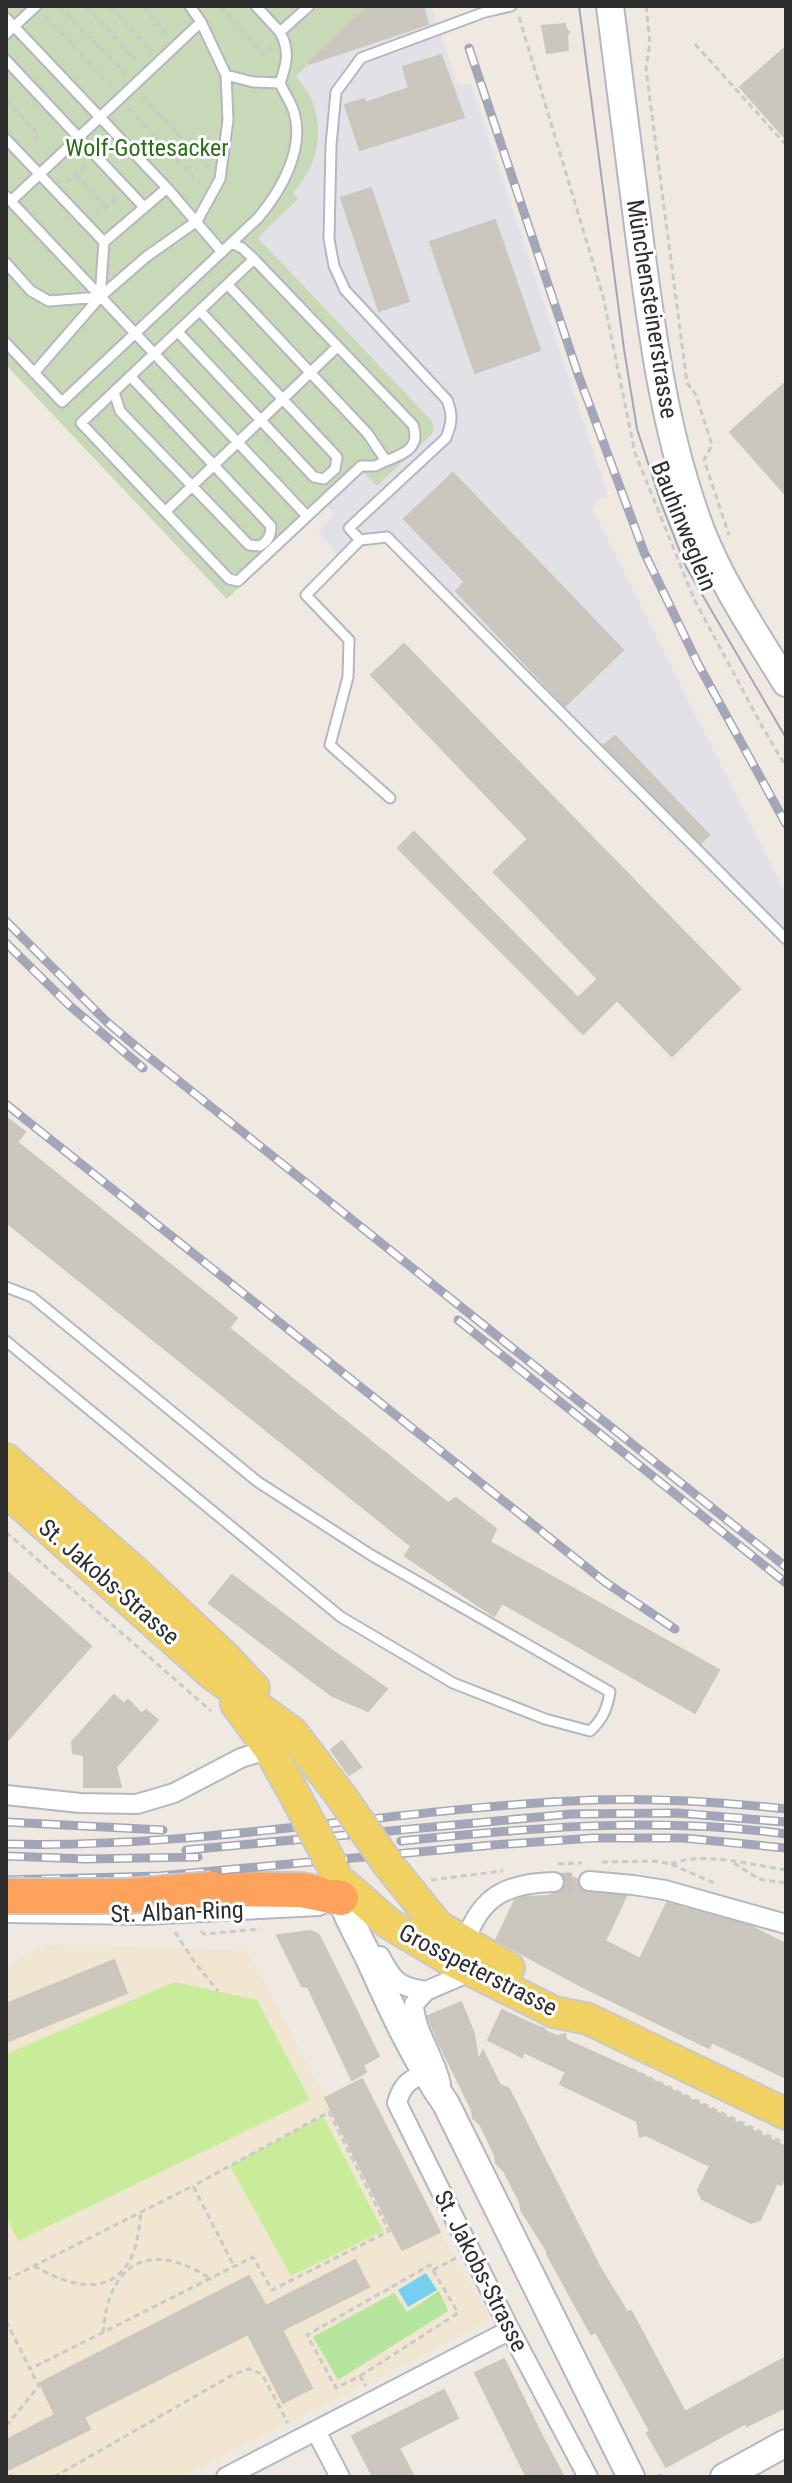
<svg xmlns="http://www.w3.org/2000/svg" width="792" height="2483" font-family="'Roboto Condensed',sans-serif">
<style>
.industrial{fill:#e3e1e8}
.education{fill:#f0e6d1}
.green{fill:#b6e59e}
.cemetery{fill:#c8d9b8}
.pitch{fill:#c9ec9a}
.water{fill:#75cff0}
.building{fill:#cbc7bf;stroke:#cbc5ba;stroke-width:2}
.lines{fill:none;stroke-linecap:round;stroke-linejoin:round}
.street-tunnel{stroke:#c8c4bd;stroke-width:18;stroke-dasharray:18 9;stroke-linecap:butt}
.lane-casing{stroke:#b4b7c1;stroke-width:13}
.street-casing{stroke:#b4b7c1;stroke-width:22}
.secondary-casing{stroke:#b4b7c1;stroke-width:30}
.primary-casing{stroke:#c9c9c9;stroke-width:34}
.highway-casing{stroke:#c9c9c9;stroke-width:38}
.path{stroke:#c9c9c9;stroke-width:3;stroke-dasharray:6 4;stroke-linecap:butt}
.lane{stroke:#fff;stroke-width:9}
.street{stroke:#fff;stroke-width:18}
.secondary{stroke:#fff;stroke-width:26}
.primary{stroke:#f2d163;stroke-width:30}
.highway{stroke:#ffa35c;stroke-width:34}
.tram{stroke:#a3a6b8;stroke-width:2}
.rail-casing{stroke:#a3a6b8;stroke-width:9}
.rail{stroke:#fff;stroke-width:6;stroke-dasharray:18;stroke-linecap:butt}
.primary-bridge-casing{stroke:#c9c9c9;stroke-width:34;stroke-linecap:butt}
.highway-bridge-casing{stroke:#c9c9c9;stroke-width:38;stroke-linecap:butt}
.primary-bridge{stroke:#f2d163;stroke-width:30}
.highway-bridge{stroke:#ffa35c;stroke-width:34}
.labels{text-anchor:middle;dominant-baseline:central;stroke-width:6;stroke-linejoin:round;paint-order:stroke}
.park-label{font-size:24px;fill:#2c6e1b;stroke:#fff}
.street-label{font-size:24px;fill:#2e2e2e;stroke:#fff}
</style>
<rect width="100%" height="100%" fill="#efe9e1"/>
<path class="industrial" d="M369 6H431L458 86 471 83 607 492 592 508 786 894V939L387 537 360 540 337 554 318 532 334 514 326 504 362 470 378 486 434 428 432 421 258 238 298 200 293 193 306 177 319 132 313 102 296 76Z"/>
<path class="education" d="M48 1945 247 1950 325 2097 362 2079 440 2232 491 2319 333 2402 182 2477H6V1965Z"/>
<path class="green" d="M439 2291 448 2311 338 2380 313 2337 394 2293 407 2312Z"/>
<path class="cemetery" d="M6 6H369L296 76C302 84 310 94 313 103 325 137 315 168 293 193L298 199 258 238 432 421 434 429 431 435 377 486 362 471 227 599 6 365Z"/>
<path class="pitch" d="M174 1982 257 2000 310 2100 18 2241 6 2217V2054Z
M323 2116 383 2231 291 2276 230 2166Z"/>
<path class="water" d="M426 2273 437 2290 408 2307 398 2290Z"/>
<path class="building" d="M369 6H423L428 24 308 64Z
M565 24 566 29 569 32 567 36 568 50 547 53 542 26Z
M786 47V139L740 87Z
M441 55 464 117 360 150 345 105 364 99 365 103 409 88 403 67Z
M371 188 409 301 379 311 341 198Z
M495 220 540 350 475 373 430 242Z
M786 382V495L730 432Z
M453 473 623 650 565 706 456 591 465 582 404 519Z
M404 644 740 989 672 1056 617 1000 583 1034 398 848 414 832 578 998 598 979 494 872 528 839 371 675Z
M615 736 709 835 701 843 604 745Z
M6 1117 25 1132 17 1142 237 1318 229 1328 448 1503 456 1498 496 1529 490 1542 719 1670 695 1713 502 1603 494 1616 405 1556 411 1546 6 1222Z
M6 1571 91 1646 6 1742Z
M232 1575 323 1644 387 1689 368 1711 332 1696 209 1603Z
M114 1695 124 1704 128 1700 142 1714 146 1710 158 1720 116 1767 121 1787H84V1755L73 1753 72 1742Z
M342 1741 361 1767 349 1775 331 1750Z
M564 1875 577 1879 579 1887 587 1893 626 1896 605 1941 640 1959 667 1903 750 1926 786 1944V2078L712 2042 709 2048 680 2034 583 1987 496 1940 515 1900 526 1897 548 1896 560 1892 565 1887Z
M311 1931 319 1935 379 2056 363 2065 366 2072 352 2080 308 1987 302 1986 277 1935Z
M114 1960 127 1993 6 2042V2004Z
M461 2002 474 2034 478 2060 483 2051 500 2085 509 2089 599 2266 627 2312 631 2311 685 2412 786 2357V2407L747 2426 746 2423 666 2467 647 2433 650 2431 596 2332 591 2334 547 2254V2251L521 2210 520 2202 504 2171 496 2163 495 2155 480 2124 473 2118 472 2110 437 2039 428 2016Z
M502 2010 536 2026 544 2028 545 2031 557 2036 565 2034 566 2040 626 2067 786 2147V2175L781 2185 777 2183 760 2220 751 2223 702 2199 698 2190 710 2166 646 2135 640 2137 637 2121 560 2084 566 2072 524 2052 522 2057 488 2040Z
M362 2079 440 2232 402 2250 325 2098Z
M355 2260 369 2287 282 2330 312 2388 283 2403 248 2334 84 2417 90 2429 6 2471V2440L55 2415 40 2383 249 2276 266 2306Z
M504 2359 542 2436 564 2477H527L522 2468 475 2373Z
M444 2390 458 2418 399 2448 414 2477H373L352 2436Z"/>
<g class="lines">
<path class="street-tunnel" d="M554 1882 589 1881"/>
<g class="lane-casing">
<path id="lane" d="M256 6 280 32 309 6
M6 18 167 188 222 252
M6 34 36 6
M6 60 144 207
M226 75 253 82 280 83
M6 139 104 242 100 297
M6 196 307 516
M11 201 201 22
M104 242 167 188
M254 259 81 423 229 579 238 581 361 466H375L386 461
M6 263 31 291 49 301 100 297
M228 285 368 434 386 461C404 454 421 448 413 425L254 259 242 248 232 243
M178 332 314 477 324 479 335 469 337 457 200 311
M6 343 62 402 258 218C281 191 305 149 294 112 291 102 284 93 280 83 287 63 290 51 280 32
M34 373 100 297 146 257 197 221 220 179 228 120 226 75 201 22 190 6
M114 392 120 411 249 545 260 546C268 541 271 536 271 526L130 376
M165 512 337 347
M360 540 349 528 446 438C452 423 453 415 447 400L345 290 334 266 329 239 331 145 336 92 361 58 485 12 511 6
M390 798 330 745 348 677 349 640 306 595 360 540 387 537 786 939
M6 1287 32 1297 258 1482 371 1555 610 1692C607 1709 603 1719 590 1731L545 1719 453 1683 341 1617 6 1341"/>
</g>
<g class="street-casing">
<path id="street" d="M6 1795 80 1803 137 1804 174 1793 241 1758 269 1749
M589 1881 633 1885 665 1890 786 1924
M6 1913 144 1915 319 1906
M462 1951C477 1900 501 1883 554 1882
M380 1956C393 1980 397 1987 426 1991
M424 2073C408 2081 402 2085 397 2103L510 2330 588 2477
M441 2084C435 2056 415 2032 414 2004L426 1991 472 1971
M316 2431 340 2477
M226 2477 510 2330"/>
</g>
<g class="secondary-casing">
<path id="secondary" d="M610 6C620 82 630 158 639 234 652 334 665 435 701 530 722 584 756 634 786 683
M336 1882C342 1908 356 1932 368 1956 391 2007 414 2058 446 2104L631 2477
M724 2477 786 2443"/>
</g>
<g class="primary-casing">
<path id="primary" d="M6 1459 133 1570 223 1655 254 1688
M6 1491 212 1674 292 1732 341 1796
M236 1704 269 1749 290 1786
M388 1864 438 1926 509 1968
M334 1870 336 1882 345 1885 388 1923 448 1959 554 2012 588 2019 786 2114"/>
</g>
<g class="highway-casing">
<path id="highway" d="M212 1889 302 1890 341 1898"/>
</g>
<path class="path" d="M59 6 126 75
M86 6 137 61
M110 6 153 52
M144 6 166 34
M220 6 264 54 271 47
M646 6 650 42 646 69 687 383 696 395 712 445 704 460 729 535
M46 17 112 87
M519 17 603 296 635 453 694 599 763 728 786 767
M695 44 786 145
M143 97 209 167
M6 99 39 135 31 143
M129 108 200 184
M76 174 106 207
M66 183 87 164
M96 215 118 197
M6 1532 211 1711
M602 1862 653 1861 671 1864 714 1883
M734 1863 759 1879 786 1883
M558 1864 582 1863
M671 1864C703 1851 753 1865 786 1870
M431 1880 503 1871
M201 1931 204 1934 260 1929
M175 1932 195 1963 218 1991
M631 2069 786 2144
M34 2266C67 2285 111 2300 132 2256 138 2243 139 2226 141 2213
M433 2270 456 2258
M6 2280 193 2186 234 2266
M6 2321 30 2369 253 2257 272 2290 389 2231 329 2112 193 2186
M103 2333C108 2265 147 2239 208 2277
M360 2376 458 2313 430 2265 307 2335 336 2388 360 2376 366 2386
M6 2426 39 2386 30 2369
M6 2465 12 2477
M54 2477 234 2374 249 2369 262 2374 288 2423
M656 2477 660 2475 661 2477"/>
<use href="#lane" class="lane"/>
<use href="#street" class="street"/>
<use href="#secondary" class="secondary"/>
<use href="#primary" class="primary"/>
<use href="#highway" class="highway"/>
<path class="tram" d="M579 6 624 349 637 429 661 503 686 567 786 738"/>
<g class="rail-casing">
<path id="rail" d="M469 48 578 374 644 552 698 664 786 824
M6 921 107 1022 145 1054 786 1567
M6 943 69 1005 143 1068
M6 1104 605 1582 675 1629
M458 1320 786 1583
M6 1822 163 1830
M401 1841C530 1828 657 1816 786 1834
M6 1844C203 1849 396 1808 592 1800 657 1798 722 1802 786 1809
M186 1850 571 1814 678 1813 786 1822
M6 1856 86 1859 198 1857
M6 1880 160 1876 493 1845 593 1838H684L786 1848"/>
</g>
<use href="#rail" class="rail"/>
<g class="primary-bridge-casing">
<path id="primary-bridge" d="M290 1786 332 1865
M341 1796 388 1864"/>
</g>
<g class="highway-bridge-casing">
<path id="highway-bridge" d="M6 1896H127L212 1889"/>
</g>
<use href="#primary-bridge" class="primary-bridge"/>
<use href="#highway-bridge" class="highway-bridge"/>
</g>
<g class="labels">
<g class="park-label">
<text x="147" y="148">Wolf-Gottesacker</text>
</g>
<g class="street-label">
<text transform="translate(652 309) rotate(81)">Münchensteinerstrasse</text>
<text transform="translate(684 526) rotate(68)">Bauhinweglein</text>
<text transform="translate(109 1582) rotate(41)">St. Jakobs-Strasse</text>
<text transform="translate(177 1912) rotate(-2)">St. Alban-Ring</text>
<text transform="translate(478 1970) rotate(27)">Grosspeterstrasse</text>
<text transform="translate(481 2271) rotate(63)">St. Jakobs-Strasse</text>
</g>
</g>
<rect width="792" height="2483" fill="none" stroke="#2e2e2e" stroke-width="16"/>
</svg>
